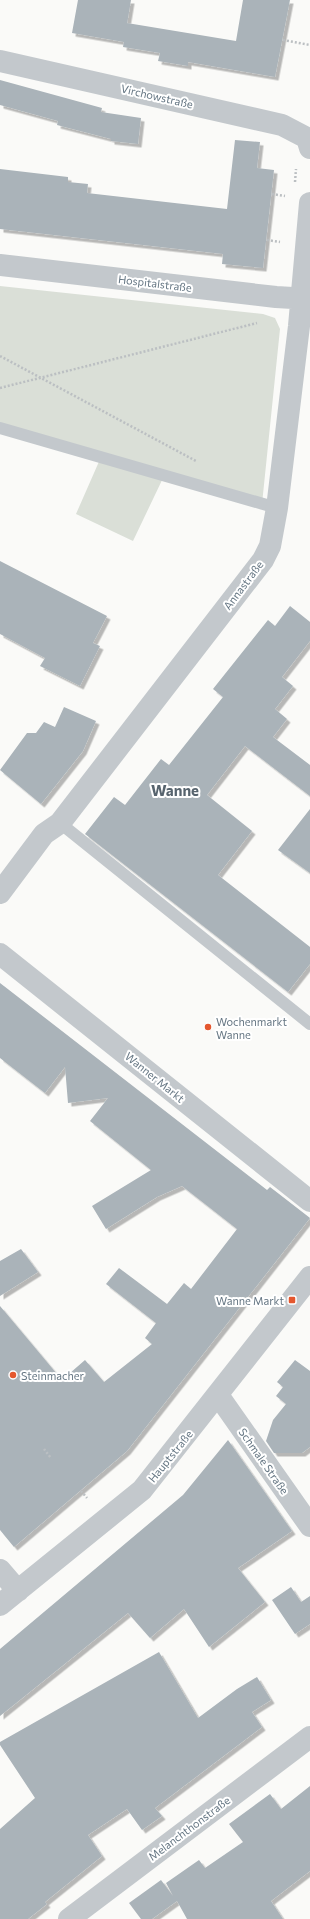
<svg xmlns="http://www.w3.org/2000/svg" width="310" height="1919" font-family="Commissioner,sans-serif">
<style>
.green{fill:#dadfd7}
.building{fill:#aab3b9;filter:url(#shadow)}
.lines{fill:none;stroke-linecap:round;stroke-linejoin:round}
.path{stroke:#bbbfc2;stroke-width:2.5;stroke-dasharray:2 2;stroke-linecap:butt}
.lane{stroke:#c3c8cc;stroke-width:12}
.street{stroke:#c3c8cc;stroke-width:22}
.poi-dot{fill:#e4572e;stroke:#fff;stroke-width:1.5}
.labels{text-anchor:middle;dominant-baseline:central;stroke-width:4;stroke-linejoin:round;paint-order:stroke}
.street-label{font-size:11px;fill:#657683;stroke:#fff}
.poi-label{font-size:11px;fill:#657683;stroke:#fff;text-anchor:start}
.district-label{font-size:15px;font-weight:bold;fill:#57646e;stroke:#fff}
</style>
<defs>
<filter id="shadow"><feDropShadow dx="3.5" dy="3.5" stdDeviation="0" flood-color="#0004"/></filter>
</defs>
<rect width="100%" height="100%" fill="#fafaf8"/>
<path class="green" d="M0 286 263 314 275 318 280 329 262 504 164 476 133 541 76 514 101 457 0 428Z"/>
<path class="building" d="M78 0H131L124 42 72 33Z
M243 0H290L275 77 188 62V66L158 61 160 53 123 47 127 23 236 41Z
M0 80 102 108 101 112 141 118 138 144 111 141V139L57 125 58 121 0 105Z
M235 140 260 142 257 168 274 170 263 268 222 264 223 254 0 229V169L68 177V182L88 184 87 193 227 209Z
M0 561 107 616 93 643 100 646 80 686 40 666 45 658 0 634Z
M290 606 310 622V641L282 677 293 686 275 709 287 719 273 737 310 765V796L245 746 207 795 252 831 218 875 310 947V964L288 992 85 834 114 797 125 805 161 759 169 765 223 697 213 689 268 620 275 626Z
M64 707 96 721 83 751 41 804 0 770 27 733H36L44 722 55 727Z
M310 809V873L278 850Z
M0 983 267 1190 270 1187 310 1218 127 1451 14 1547 0 1530V1306L62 1380 85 1360 104 1382 152 1344 145 1338 156 1323 106 1284 119 1268 167 1304 184 1283 191 1289 237 1229 182 1186 157 1197 106 1229 92 1206 151 1170 90 1121 108 1098 68 1103 65 1067 45 1093 0 1058Z
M21 1249 38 1272 0 1296V1261Z
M295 1360 310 1371V1447L302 1453H274L266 1441 273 1420 286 1404 276 1396 283 1387 277 1382Z
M228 1440 292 1531 238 1568 265 1602 209 1647 184 1609 150 1638 128 1613 0 1716V1649L183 1495Z
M291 1587 301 1602 310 1596V1624L295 1634 272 1600Z
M159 1652 198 1718 237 1689 257 1677 271 1700 252 1712 262 1727 155 1808 162 1816 142 1830 127 1809 88 1835 102 1856 45 1902 47 1904 28 1919H0V1829L35 1798 0 1745V1742Z
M310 1786V1871L271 1901 283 1919H187L177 1901 152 1919H141L129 1903 161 1880 173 1896 166 1883 199 1860 205 1868 243 1842 229 1824 270 1794 281 1809Z"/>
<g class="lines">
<path class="path" d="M283 40 310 45
M295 182 296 169
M272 194 285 196
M267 240 280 242
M0 356 196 461
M0 388 257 323
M44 1449 51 1458
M81 1491 87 1498"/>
<path class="lane" d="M0 428 277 508
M60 823 310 1024"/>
<path class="street" d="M0 61 282 125 307 138 310 148
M0 265 276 297 310 299
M0 893 44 834 60 823 263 560 270 546 277 508 299 326 310 203
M0 954 310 1201
M218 1395 310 1526
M0 1570 18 1591
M0 1605 142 1490 310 1277
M69 1919 310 1737"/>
</g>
<g class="poi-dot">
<circle cx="208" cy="1027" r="4"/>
<rect x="288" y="1296" width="8" height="8" rx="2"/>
<circle cx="13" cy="1375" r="4"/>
</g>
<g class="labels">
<g class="street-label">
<text transform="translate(157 96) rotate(13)">Virchowstraße</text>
<text transform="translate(155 283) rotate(7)">Hospitalstraße</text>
<text transform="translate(243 585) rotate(-53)">Annastraße</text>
<text transform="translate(155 1077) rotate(39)">Wanner Markt</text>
<text transform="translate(170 1456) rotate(-51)">Hauptstraße</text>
<text transform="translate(264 1461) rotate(55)">Schmale Straße</text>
<text transform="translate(189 1828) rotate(-37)">Melanchthonstraße</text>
</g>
<g class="poi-label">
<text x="216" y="1021">Wochenmarkt<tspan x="216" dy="13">Wanne</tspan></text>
<text x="284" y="1300" text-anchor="end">Wanne Markt</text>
<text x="21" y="1375">Steinmacher</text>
</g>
<g class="district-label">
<text x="175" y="790">Wanne</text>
</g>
</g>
</svg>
